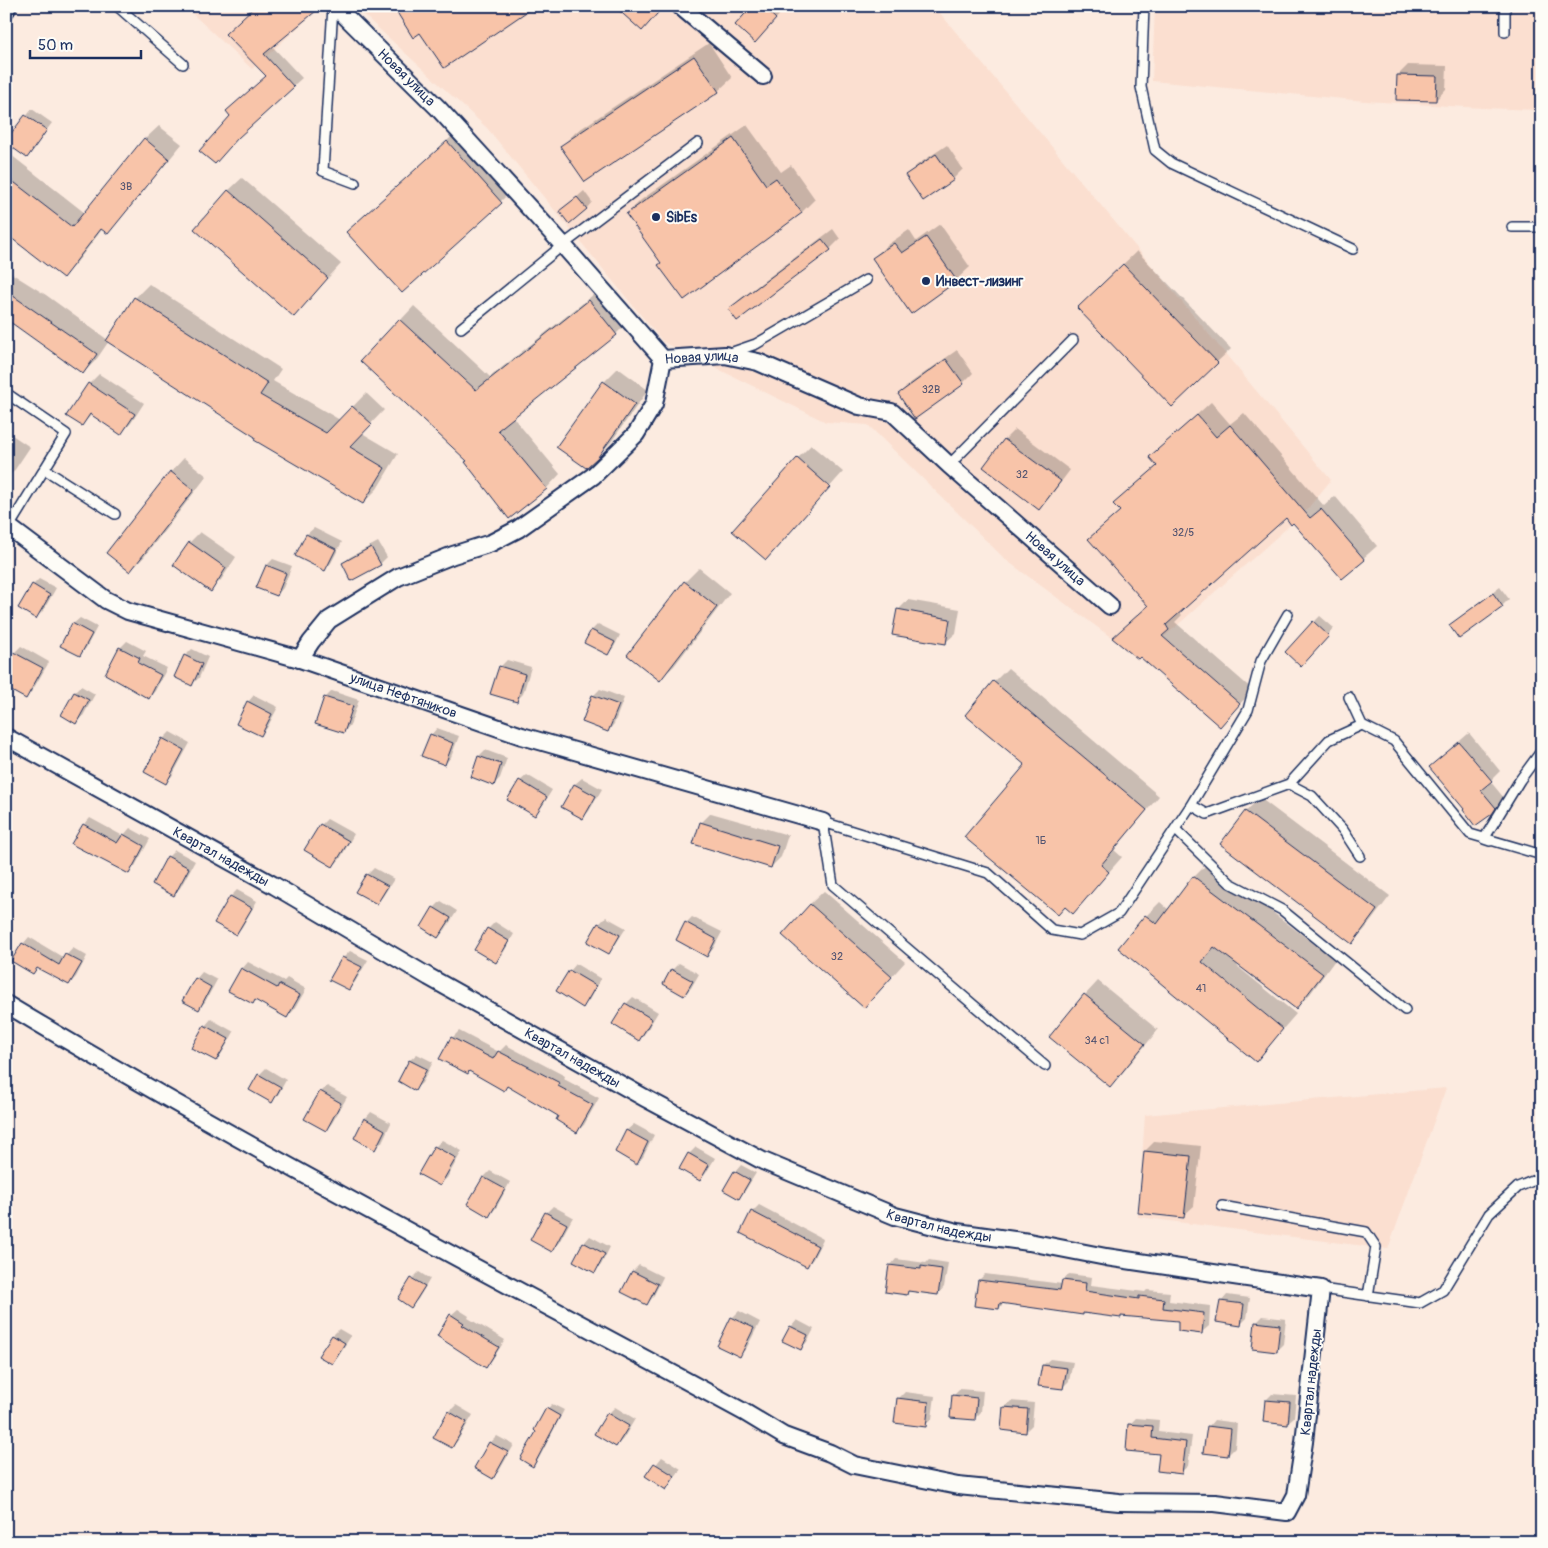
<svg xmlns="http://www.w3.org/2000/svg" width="1548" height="1548" font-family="Pangolin,sans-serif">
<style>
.built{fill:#fbdfd0}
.shadow{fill:#0003}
.building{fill:#f8c4a9;stroke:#1b2f5e}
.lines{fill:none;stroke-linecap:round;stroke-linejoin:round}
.lane-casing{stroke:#1b2f5e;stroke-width:12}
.street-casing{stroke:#1b2f5e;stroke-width:20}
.lane{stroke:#fdfcf7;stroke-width:9}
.street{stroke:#fdfcf7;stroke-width:16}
.poi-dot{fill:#1b2f5e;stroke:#fdfcf7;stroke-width:2}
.labels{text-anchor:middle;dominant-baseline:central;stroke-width:4;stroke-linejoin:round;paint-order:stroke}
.number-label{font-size:11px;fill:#525471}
.street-label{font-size:14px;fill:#1b2f5e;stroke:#fdfcf7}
.poi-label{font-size:14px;font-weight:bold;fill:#1b2f5e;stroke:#fdfcf7;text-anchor:start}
</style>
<rect width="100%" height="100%" fill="#fcebe0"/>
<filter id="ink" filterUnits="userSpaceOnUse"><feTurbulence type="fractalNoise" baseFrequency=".02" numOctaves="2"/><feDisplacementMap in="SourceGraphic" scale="10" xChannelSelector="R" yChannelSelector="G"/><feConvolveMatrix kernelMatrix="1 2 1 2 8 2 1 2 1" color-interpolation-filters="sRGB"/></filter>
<g filter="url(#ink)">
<path class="built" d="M184 6H319L320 8 252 69Z
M354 6H934L1331 480 1305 512 1138 660 1112 638 1006 560 868 425 826 422 663 342 487 128Z
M1155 6H1542V110L1483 108 1365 101 1152 81Z
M1446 1088 1388 1249 1138 1217 1145 1115Z"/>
<path class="shadow" d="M256 6 272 46 302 78 242 132 267 76Z
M753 6H775L782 12 761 35Z
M1447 6H1492L1491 8Z
M709 43 732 78 718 91 562 146 576 132Z
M1408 65 1447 66 1446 89 1436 100 1398 75Z
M32 109 52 123 27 156 7 142Z
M747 125 781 172 791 165 815 199 802 212 684 298 662 262 627 214 641 200Z
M159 126 182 144 121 218 108 232 103 228 77 262 63 276 6 232V151L85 213 145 139Z
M461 128 515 188 402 292 362 219Z
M947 145 963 169 953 179 907 176 917 165Z
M242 178 341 264 307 301 228 191Z
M584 191 592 202 586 209 561 211Z
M940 224 970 267 956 280 873 258 887 245 909 230 916 241Z
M833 229 840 239 830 249 730 309 740 299Z
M1137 251 1231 349 1217 362 1092 294Z
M6 270 46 295 108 340 135 298 149 284 281 369 273 381 340 420 366 393 384 410 362 433 398 454 377 489 363 503 109 341 96 360 83 373 14 323 6 335Z
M603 287 630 320 616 334 512 416 560 474 547 488 510 517 469 460 362 361 414 306 490 377Z
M957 350 973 373 963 383 899 394 909 384Z
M618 368 648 390 611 442 586 467 604 382Z
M99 374 144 403 131 423 121 433 92 414 82 425 89 384Z
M1211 402 1230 424 1244 413 1324 506 1335 496 1377 546 1342 577 1293 521 1286 516 1179 612 1182 615 1175 622 1253 690 1220 725 1140 656 1149 605 1121 511 1128 491 1158 465 1150 457Z
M1015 429 1070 470 1049 498 1039 508 984 467 1005 439Z
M6 431 30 447 14 471 6 479Z
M811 445 843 472 779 544 797 459Z
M184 458 207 476 144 557 130 571 171 472Z
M314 528 342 542 331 563 325 569 297 555 307 534Z
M200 532 236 557 221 580 210 590 175 565 190 542Z
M378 542 387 557 380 564 343 563 350 557Z
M273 559 292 566 283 588 277 595 267 565Z
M699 568 730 593 674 666 660 679 685 582Z
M39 579 56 588 43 611 36 617 33 585Z
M1500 587 1509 599 1502 606 1450 625Z
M908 600 960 609 956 633 945 643 898 610Z
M1320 616 1334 628 1307 659 1314 622Z
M80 618 97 627 86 648 80 654 73 624Z
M598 624 620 635 614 647 608 653 586 642 592 630Z
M127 641 146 651 143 656 167 668 155 691 148 698 106 674 120 648Z
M21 646 49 662 32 691 26 697 14 653Z
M192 649 208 657 199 678 192 684 185 656Z
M507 660 531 667 523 694 516 701 500 667Z
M1008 668 1159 796 1114 850 1122 857 1073 913 1026 765 994 682Z
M81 686 95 694 83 716 76 722 75 692Z
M600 689 624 698 614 724 608 731 593 696Z
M332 691 359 700 350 725 344 732 325 698Z
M254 695 278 707 267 728 261 735 248 702Z
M437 728 459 736 451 757 445 764 431 735Z
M170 732 190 743 172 776 165 782 163 739Z
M1469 733 1500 771 1490 781 1504 798 1491 813 1465 809 1430 767Z
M485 750 507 758 500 778 494 784 479 756Z
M527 775 552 790 541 808 534 815 520 781Z
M582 778 602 789 589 811 582 818 562 807 575 784Z
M1260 798 1390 896 1365 929 1352 943 1222 844 1246 811Z
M711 813 788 835 781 857 771 867 701 823Z
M90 818 123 836 130 828 150 839 135 866 129 872 84 825Z
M327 819 354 834 340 859 333 866 321 825Z
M175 850 195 861 180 888 173 894 168 857Z
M1208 863 1335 960 1310 994 1296 1007 1239 964 1237 966 1296 1014 1256 1060 1146 916 1160 902 1169 910 1194 877Z
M374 868 394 879 383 896 377 903 367 875Z
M237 890 257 901 242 927 236 934 216 923 231 896Z
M824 891 905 962 878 992 810 904Z
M441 901 457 911 445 930 438 937 434 908Z
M606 917 626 928 615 945 609 952 599 924Z
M692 917 722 932 713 949 707 955 686 923Z
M495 922 514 934 502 955 496 961 488 929Z
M29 937 64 958 73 948 87 956 76 977 69 984 38 967 33 972 23 944Z
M350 951 368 960 355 982 349 988 343 958Z
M248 962 284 981 287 978 306 989 294 1010 287 1017 256 999 253 1003 242 969Z
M679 963 699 974 691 988 684 995 664 983 672 970Z
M576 964 601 979 589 1000 583 1006 570 971Z
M202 972 217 980 205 1002 199 1008 196 979Z
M1098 981 1158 1030 1124 1071 1110 1085 1085 995Z
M633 997 658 1012 646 1032 639 1039 626 1004Z
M211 1019 234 1032 222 1053 216 1060 205 1026Z
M459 1031 499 1052 506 1045 565 1076 564 1079 599 1098 584 1125 577 1131 560 1115 508 1086 504 1089 470 1070 452 1038Z
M417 1054 433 1062 422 1083 415 1089 400 1081 410 1060Z
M266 1068 286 1080 278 1095 271 1102 259 1075Z
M327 1086 347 1097 332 1123 326 1130 321 1092Z
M371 1112 391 1123 382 1142 375 1149 365 1119Z
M634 1124 654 1135 643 1157 637 1163 617 1152 627 1130Z
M442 1140 462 1151 447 1178 440 1184 435 1147Z
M1155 1141 1201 1146 1194 1206 1183 1216 1140 1212 1145 1151Z
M696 1147 715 1158 706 1173 700 1180 680 1169 689 1154Z
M741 1165 756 1173 745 1191 739 1198 735 1172Z
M490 1171 510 1182 496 1208 489 1215 469 1204 484 1177Z
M759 1205 823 1239 813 1259 806 1266 752 1212Z
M553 1206 573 1217 558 1244 551 1250 531 1239 546 1213Z
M590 1236 610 1247 601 1265 594 1271 584 1243Z
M896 1259 926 1263 929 1260 948 1263 944 1287 938 1294 910 1290 907 1293 890 1266Z
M639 1265 663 1277 653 1297 647 1304 633 1271Z
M419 1272 430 1279 418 1299 411 1306 412 1279Z
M985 1274 1062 1284 1063 1281 1069 1274 1092 1277 1091 1285 1145 1292 1147 1290 1170 1292 1169 1301 1210 1306 1209 1326 1202 1332 1180 1320 1122 1315 1121 1316 1004 1303 999 1308 979 1280Z
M1227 1295 1250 1298 1247 1318 1241 1324 1221 1302Z
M458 1309 469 1316 468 1318 505 1340 492 1360 486 1367 451 1315Z
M739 1311 760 1322 746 1349 739 1355 732 1318Z
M1263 1316 1286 1319 1283 1344 1277 1350 1256 1323Z
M797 1320 814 1329 807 1342 800 1349 791 1327Z
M339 1329 351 1336 338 1356 332 1363 333 1335Z
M1050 1359 1073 1362 1069 1381 1062 1388 1043 1365Z
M960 1389 983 1391 981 1412 974 1419 953 1396Z
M905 1392 935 1396 932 1419 925 1425 898 1399Z
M1272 1394 1296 1396 1294 1417 1287 1423 1266 1400Z
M1011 1401 1034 1403 1032 1425 1026 1431 1005 1407Z
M552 1404 564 1410 538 1460 533 1466 538 1431 547 1409Z
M456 1405 473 1415 458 1440 452 1447 449 1412Z
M615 1407 635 1419 623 1439 616 1446 596 1434 608 1414Z
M1136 1418 1159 1420 1158 1432 1192 1436 1188 1466 1181 1472 1130 1424Z
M1214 1420 1237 1423 1235 1448 1228 1455 1208 1427Z
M497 1436 514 1445 499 1471 493 1477 476 1468 490 1443Z
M662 1457 681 1469 666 1488 647 1476Z"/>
<path class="building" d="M255 6H322L264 54 294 87 238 138 215 164 199 151 230 116 226 111 266 76 225 34Z
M393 6H535L444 68 420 33 413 38Z
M614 6H664L642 31Z
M752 6H762L776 19 755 43 735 25Z
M694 56 719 92 585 182 560 146Z
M1397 75 1437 76 1436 101 1396 100Z
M25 115 47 130 27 158 6 143V140Z
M144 138 169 159 108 234 101 229 63 278 6 234V176L72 227Z
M733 138 766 185 776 178 802 213 684 300 658 265 661 263 626 214Z
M447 141 502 203 402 293 346 232Z
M936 154 954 180 923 201 905 175Z
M228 190 328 278 294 317 194 229Z
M577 197 587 209 569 224 559 211Z
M926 237 957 281 911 314 872 258 894 243 902 253Z
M822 239 831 250 737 321 728 309Z
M1123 264 1218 363 1172 407 1077 308Z
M6 291 97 354 83 374 6 319Z
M134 297 268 383 260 395 326 433 352 406 372 424 350 447 385 468 363 504 254 440 255 437 106 341Z
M589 300 617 335 498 430 547 489 509 519 465 462 467 461 360 361 399 319 476 390Z
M946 359 964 384 915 419 898 394Z
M603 381 635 404 598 457 586 468 556 447Z
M88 383 135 414 121 435 90 414 82 426 66 416Z
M1197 415 1216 437 1230 425 1310 518 1321 509 1365 560 1342 579 1293 523 1291 525 1286 518 1166 625 1169 630 1162 636 1240 704 1220 727 1140 657 1138 659 1112 638 1148 606 1088 539 1120 511 1113 504 1157 466 1149 457Z
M1004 439 1061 481 1039 510 983 467Z
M797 458 830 487 766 560 732 531Z
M170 471 194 490 130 572 106 553Z
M306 534 336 549 325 571 295 556Z
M189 542 226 568 211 592 173 565Z
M371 547 381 565 351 581 342 563Z
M266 565 286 573 277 596 256 588Z
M684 581 717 607 660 681 627 655Z
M32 584 50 595 36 619 18 608Z
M1493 593 1503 607 1459 639 1449 625Z
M897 609 950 619 946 644 892 635Z
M1313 621 1329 636 1301 667 1285 652Z
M72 623 92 634 80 656 60 646Z
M591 630 615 642 608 655 584 643Z
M119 647 140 658 138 663 161 675 149 699 105 674Z
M13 652 43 668 26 699 6 688V664Z
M184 655 202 664 192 686 174 677Z
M499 666 525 674 517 702 490 694Z
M993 681 1147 810 1101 865 1109 872 1073 914 1065 907 1058 915 964 837 1025 765 965 715Z
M74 692 89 700 76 724 61 715Z
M592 695 619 705 608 732 582 722Z
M324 697 353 706 344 733 315 724Z
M247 701 272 714 261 736 236 724Z
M430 734 453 743 445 765 421 756Z
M162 738 184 750 166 784 144 772Z
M1459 742 1492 781 1481 790 1496 808 1492 814 1475 826 1463 810 1464 809 1429 767Z
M478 756 501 764 494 786 471 777Z
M519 780 547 797 535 816 507 800Z
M574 784 596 796 583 819 561 807Z
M1245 811 1377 910 1352 944 1220 844Z
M700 822 778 846 771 868 693 844Z
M83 824 117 843 123 834 144 846 129 874 71 844Z
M320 824 349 841 333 867 304 850Z
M167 856 189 868 174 896 152 884Z
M366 874 388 886 377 904 355 892Z
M1193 876 1323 974 1296 1009 1214 947 1202 962 1283 1029 1256 1062 1118 948 1145 915 1157 924Z
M230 896 252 908 236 935 214 923Z
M810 904 892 977 864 1008 782 935Z
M433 907 451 918 438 938 421 927Z
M685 922 716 939 707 957 676 940Z
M598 923 620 935 609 954 587 942Z
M487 928 509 941 496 963 474 950Z
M22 943 59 965 65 954 82 963 69 985 37 968 33 974 11 961Z
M342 957 362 967 349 990 329 980Z
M241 968 277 988 279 984 300 995 287 1018 255 1000 253 1004 228 991Z
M671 969 693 981 684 996 663 984Z
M569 970 596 986 583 1008 556 991Z
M195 978 211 987 199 1010 182 1001Z
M1084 994 1145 1044 1110 1087 1049 1037Z
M625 1003 652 1019 639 1041 612 1024Z
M204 1025 229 1039 216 1061 191 1048Z
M451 1037 493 1059 498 1051 560 1083 558 1086 593 1105 577 1133 556 1120 558 1116 507 1086 504 1091 469 1071 468 1074 439 1059Z
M409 1060 427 1069 415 1091 398 1081Z
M258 1074 281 1087 272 1103 249 1090Z
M320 1091 341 1103 326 1131 304 1119Z
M364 1118 385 1130 375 1150 354 1138Z
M626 1130 648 1142 637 1165 615 1152Z
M434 1146 456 1158 440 1186 418 1174Z
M1144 1151 1191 1156 1184 1218 1138 1213Z
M688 1153 709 1165 700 1181 679 1169Z
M734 1171 750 1180 739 1199 723 1190Z
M483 1177 505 1189 489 1217 467 1204Z
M751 1211 818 1246 807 1267 740 1233Z
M545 1212 567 1224 552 1252 530 1240Z
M583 1242 605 1254 595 1273 573 1261Z
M889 1265 921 1269V1266L942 1269 938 1295 908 1291 907 1295 885 1292Z
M632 1271 658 1284 647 1305 621 1292Z
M411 1278 425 1286 411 1308 398 1299Z
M978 1280 1060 1290 1062 1280 1086 1283 1085 1291 1139 1299V1296L1164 1299 1163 1308 1204 1313 1202 1334 1178 1331V1321L1121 1316V1318L1083 1313V1315L1000 1303 999 1309 974 1306Z
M1220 1301 1244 1304 1241 1326 1216 1322Z
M450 1314 464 1323 462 1325 499 1347 486 1368 437 1336Z
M731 1317 754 1328 740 1357 717 1346Z
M1255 1322 1280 1325 1277 1352 1252 1349Z
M790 1326 808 1335 801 1350 782 1341Z
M332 1335 345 1343 332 1364 318 1356Z
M1042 1365 1067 1368 1063 1389 1038 1386Z
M952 1395 977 1398 975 1420 950 1418Z
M897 1398 929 1402 926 1427 894 1423Z
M1265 1400 1290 1402 1288 1425 1263 1422Z
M1003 1407 1028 1409 1026 1433 1001 1430Z
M546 1408 560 1416 533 1467 520 1459 536 1432 534 1430Z
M448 1411 467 1422 452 1448 433 1438Z
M607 1413 629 1426 616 1447 594 1434Z
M1128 1424 1153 1426 1152 1438 1186 1442 1182 1474 1157 1471 1159 1454 1126 1451Z
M1207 1426 1231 1429 1228 1456 1203 1453Z
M489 1442 508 1452 493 1479 474 1468Z
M654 1463 675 1476 666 1490 645 1476Z"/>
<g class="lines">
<g class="lane-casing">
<path id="lane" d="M117 6 183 64
M333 6 323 171 355 183
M1144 6 1141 87 1155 150 1171 163 1353 249
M1505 32V6
M1512 227H1542
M461 328 563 245 698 143
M730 353 756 344 866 280
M6 393 66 434 9 527
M949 465 1073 340
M44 469 115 514
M1349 697 1362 725
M1289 784 1312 796 1343 830 1360 856
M1191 805 1248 710 1261 661 1288 614
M1176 830 1230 883 1282 910 1405 1010
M1490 841 1484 839 1520 780 1542 750
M1045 1066 833 885 823 822 988 873 1052 930 1080 935 1119 913 1191 805 1207 814 1289 784 1329 740 1362 725 1394 741 1470 834 1542 855
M1222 1206 1366 1232 1376 1247 1368 1296
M1321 1289 1420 1303 1443 1290 1489 1214 1518 1187 1542 1177"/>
</g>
<g class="street-casing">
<g id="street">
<path id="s1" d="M335 6 438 108 563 245 663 359 725 355 758 362 859 406 892 412 949 465 1110 606"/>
<path d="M680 6 763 76"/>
<path d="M6 10 8 6"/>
<path id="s2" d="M6 525 106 600 128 611 300 659 522 736 823 822"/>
<path d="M300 659 311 642 329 620 398 577 453 555 491 543 518 529 593 476 636 434 654 404 663 359"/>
<path id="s3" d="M6 737 275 886 429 977 645 1098 763 1161 895 1216 957 1232 1029 1242 1106 1257 1321 1289 1304 1442 1296 1495 1287 1512 1215 1503 1119 1502 958 1486 854 1465 830 1453 784 1436 744 1412C497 1278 247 1149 6 1004"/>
</g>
</g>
<use href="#lane" class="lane"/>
<use href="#street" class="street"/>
</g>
</g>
<g class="poi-dot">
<circle cx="656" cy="217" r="5"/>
<circle cx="926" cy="281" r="5"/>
</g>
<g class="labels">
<g class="number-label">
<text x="126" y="186">3В</text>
<text x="931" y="389">32В</text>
<text x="1022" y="474">32</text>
<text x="1183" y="532">32/5</text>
<text x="1041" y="840">1Б</text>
<text x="837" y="956">32</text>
<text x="1201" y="988">41</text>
<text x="1097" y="1040">34 с1</text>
</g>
<g class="street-label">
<text stroke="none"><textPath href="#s1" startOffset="101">Новая улица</textPath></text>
<text stroke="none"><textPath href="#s1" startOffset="521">Новая улица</textPath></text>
<text stroke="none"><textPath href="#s1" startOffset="941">Новая улица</textPath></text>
<text stroke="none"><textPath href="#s2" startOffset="438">улица Нефтяников</textPath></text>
<text stroke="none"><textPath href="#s3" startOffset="246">Квартал надежды</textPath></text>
<text stroke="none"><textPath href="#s3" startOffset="651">Квартал надежды</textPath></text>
<text stroke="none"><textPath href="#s3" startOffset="1056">Квартал надежды</textPath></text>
<text transform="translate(1311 1382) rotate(-84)">Квартал надежды</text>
</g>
<g class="poi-label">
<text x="666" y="217">SibEs</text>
<text x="936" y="281">Инвест-лизинг</text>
</g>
</g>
<rect width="1548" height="1548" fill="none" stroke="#fdfcf7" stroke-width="25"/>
<rect x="12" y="12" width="1523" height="1523" fill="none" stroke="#1b2f5e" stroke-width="2" filter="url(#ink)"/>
<path d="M30 50v8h111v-8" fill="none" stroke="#1b2f5e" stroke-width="2.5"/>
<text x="38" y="50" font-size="15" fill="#1b2f5e" stroke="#fdfcf7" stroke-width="4" paint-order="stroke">50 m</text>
</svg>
